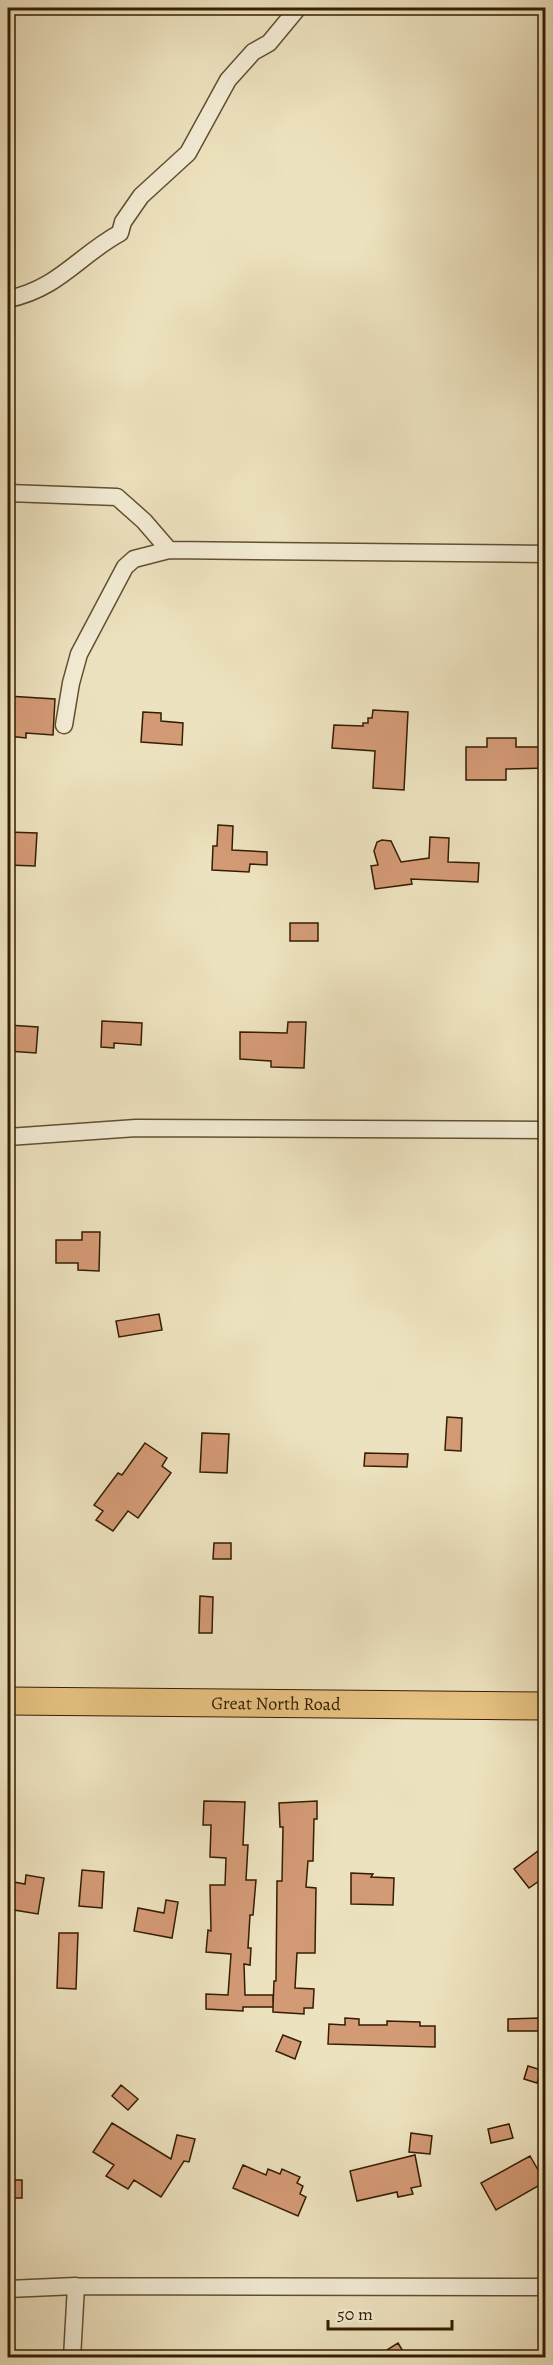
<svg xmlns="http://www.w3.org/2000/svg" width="553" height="2365" font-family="Alegreya,serif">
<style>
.building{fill:#d39a76;stroke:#351e00;stroke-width:1.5}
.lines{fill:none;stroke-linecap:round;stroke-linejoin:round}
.minor-casing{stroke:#634f30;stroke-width:19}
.trunk-casing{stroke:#351e00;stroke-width:29}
.minor{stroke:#f3ecd5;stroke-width:16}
.trunk{stroke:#e6c180;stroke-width:27}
.labels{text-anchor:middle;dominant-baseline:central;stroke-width:4.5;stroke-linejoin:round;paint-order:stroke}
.street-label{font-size:18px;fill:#351e00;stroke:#f3ecd5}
</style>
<rect width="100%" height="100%" fill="#ede2bf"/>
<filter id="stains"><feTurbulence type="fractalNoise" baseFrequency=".00333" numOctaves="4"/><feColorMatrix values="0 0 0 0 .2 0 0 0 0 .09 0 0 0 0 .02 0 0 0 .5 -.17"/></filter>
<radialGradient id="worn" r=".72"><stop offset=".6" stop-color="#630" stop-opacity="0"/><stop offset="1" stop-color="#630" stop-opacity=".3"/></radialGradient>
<path class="building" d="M8 696 55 699 53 735 26 733V738L8 736Z
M373 710 408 712 404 790 373 788 375 751 332 748 334 725 363 726V723H368V718H372Z
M143 712 161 713V721L183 723 182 745 141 742Z
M487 738H516V747H546V768L506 769V780H466V747H487Z
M218 825 233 826 232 850 267 852V865L250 864 249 872 212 870 213 846H217Z
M8 832 37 833 35 866 8 865Z
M430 837 449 838 448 862 479 863 478 882 411 879 412 884 375 889 371 866 378 865 374 851 377 842 382 840 391 841 401 862 429 858Z
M290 923H318V941H290Z
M102 1021 142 1023 141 1045 114 1043V1048L101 1047Z
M288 1022H306L304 1068 271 1067V1061L240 1059V1032L287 1033Z
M8 1025 38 1027 36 1053 8 1051Z
M82 1232H100L99 1271 78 1270V1263H56V1240H82Z
M159 1314 162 1330 119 1337 116 1321Z
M447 1417 462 1418 461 1451 445 1450Z
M202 1433 229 1434 227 1473 200 1472Z
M145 1443 167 1458 162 1466 171 1473 138 1518 128 1511 113 1531 96 1520 103 1511 94 1505 118 1473 122 1475Z
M365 1453 408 1454 407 1467 364 1466Z
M214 1543H231V1559H213Z
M200 1596 213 1597 212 1633H199Z
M204 1801 245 1802 243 1845H248L246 1880H256L253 1915H250L248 1948H251L250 1965 244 1964 245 1995H273V2007L274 1981H276L277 1881H282L283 1827H280L279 1803 317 1801V1819H314L313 1861H308L306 1887 316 1888 315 1953H297L295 1988 314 1989 313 2008H304V2014L273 2012V2007H243V2011L206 2009V1994L228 1995 231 1954 206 1952 208 1930 211 1931 210 1885H225L226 1858 210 1857 211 1825H203Z
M546 1845V1876L529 1888 514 1869Z
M82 1870 104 1872 102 1908 79 1906Z
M351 1873 373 1874 371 1877 394 1878 393 1905 351 1904Z
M26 1875 44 1878 38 1914 8 1909V1881L25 1884Z
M166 1900 178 1902 172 1938 134 1931 138 1908 164 1913Z
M59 1933H78L76 1989 57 1988Z
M345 2018 359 2019V2025H387V2021L420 2022V2026H435V2047L328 2044 329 2024 345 2025Z
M540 2018 546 2019V2031H508V2019Z
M283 2035 301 2042 295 2059 276 2051Z
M528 2066 541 2070 537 2083 524 2079Z
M121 2085 138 2099 128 2110 112 2096Z
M112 2123 171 2159 177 2135 195 2139 189 2162 184 2161 161 2197 134 2180 128 2189 106 2176 114 2165 93 2152Z
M509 2124 513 2138 491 2143 488 2129Z
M411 2133 432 2136 430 2154 409 2152Z
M415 2155 421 2186 411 2188 413 2194 398 2197 397 2192 357 2201 350 2171Z
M530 2156 545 2182 496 2210 481 2183Z
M243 2165 266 2175 268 2169 280 2174 282 2169 300 2177 297 2183 303 2186 300 2194 306 2197 298 2216 233 2188Z
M8 2180H22V2198H8Z
M398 2343 407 2358H374Z"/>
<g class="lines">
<g class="minor-casing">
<path id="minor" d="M8 299C58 289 78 256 120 233L123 222 141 196 188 153 228 80 253 52 269 43 298 8
M8 493 117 497 144 521 169 550
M64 725 71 683 79 654 125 567 134 559 169 550 546 554
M8 1137 136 1128 546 1130
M8 2289 76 2286 546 2287
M72 2358 76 2286"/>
</g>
<g class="trunk-casing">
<g id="trunk">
<path id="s1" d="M8 1701 546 1706"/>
</g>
</g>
<use href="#minor" class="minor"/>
<use href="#trunk" class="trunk"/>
</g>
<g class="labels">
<g class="street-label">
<text stroke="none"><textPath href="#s1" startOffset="268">Great North Road</textPath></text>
</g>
</g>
<rect width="553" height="2365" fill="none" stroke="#ede2bf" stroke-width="30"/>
<rect x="9" y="9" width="535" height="2347" fill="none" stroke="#351e00" stroke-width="3"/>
<rect x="15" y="15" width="523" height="2335" fill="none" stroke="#351e00" stroke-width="1.5"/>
<path d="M328 2320v9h124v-9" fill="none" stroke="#351e00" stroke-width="3"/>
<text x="337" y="2320" font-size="18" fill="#351e00" stroke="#f3ecd5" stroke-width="4.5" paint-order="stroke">50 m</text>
<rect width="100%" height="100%" filter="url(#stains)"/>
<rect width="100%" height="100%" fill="url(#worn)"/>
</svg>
